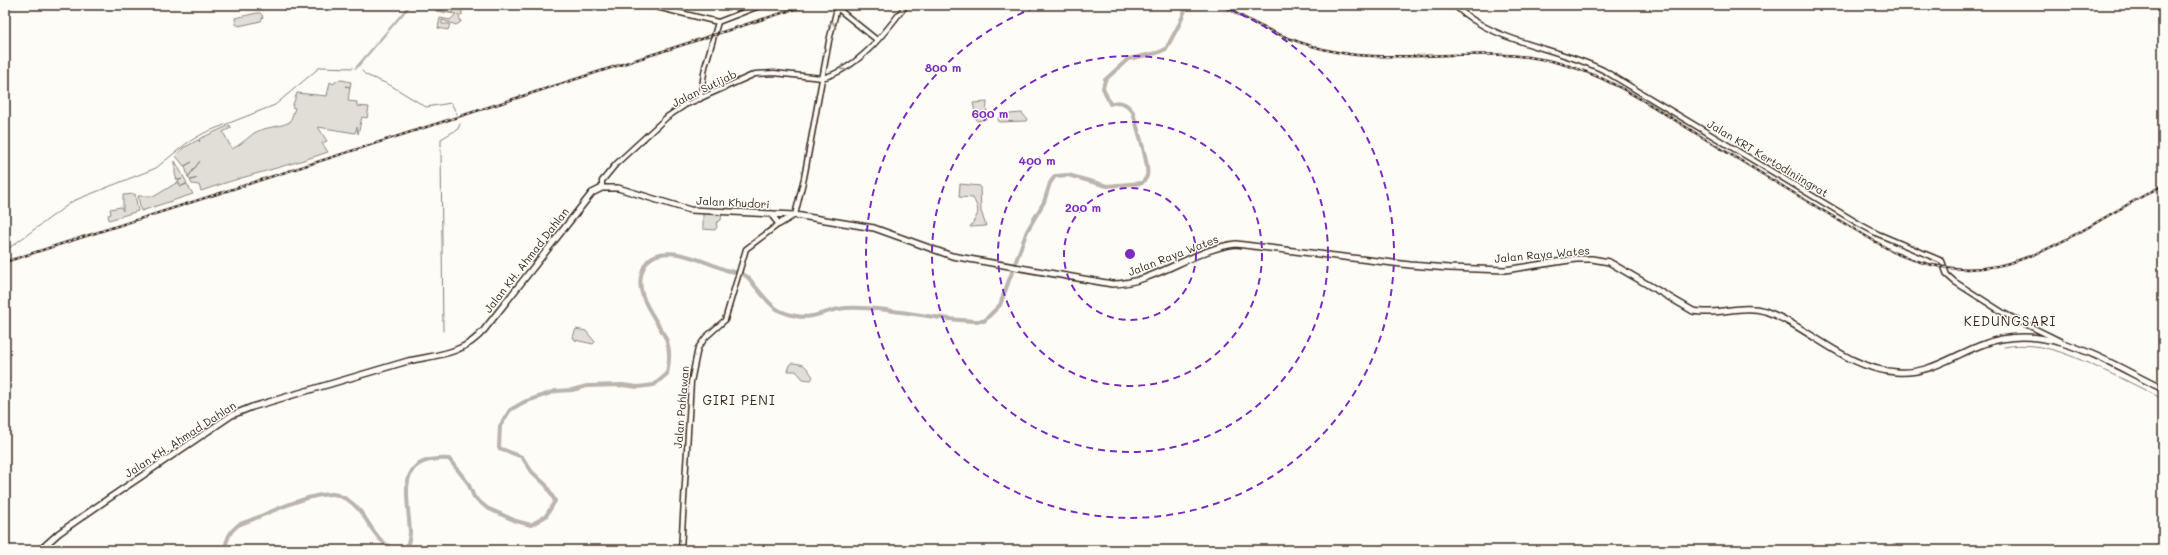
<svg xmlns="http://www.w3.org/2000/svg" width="2168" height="555" font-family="Mali,sans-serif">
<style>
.green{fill:#e1ded7;stroke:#8e847a}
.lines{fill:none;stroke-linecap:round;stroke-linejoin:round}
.stream{stroke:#887d74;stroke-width:1}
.canal{stroke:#bbb4ad;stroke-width:2.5}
.river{stroke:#bbb4ad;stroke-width:4}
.major-casing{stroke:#3b2a1e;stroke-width:7}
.highway-casing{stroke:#3b2a1e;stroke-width:8}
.major{stroke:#fdfcf7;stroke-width:4}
.highway{stroke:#fdfcf7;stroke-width:5}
.rail-casing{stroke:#3b2a1e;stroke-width:2.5}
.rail{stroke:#fdfcf7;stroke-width:1;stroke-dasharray:3;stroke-linecap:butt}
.oneway{stroke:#9c938a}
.ring{fill:none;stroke:#7b2cbf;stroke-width:2;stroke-dasharray:7 5}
.labels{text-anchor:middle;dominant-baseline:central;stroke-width:3;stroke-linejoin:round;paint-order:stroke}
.street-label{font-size:11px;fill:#3b2a1e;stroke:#fdfcf7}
.quarter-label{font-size:13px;letter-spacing:1px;fill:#3b2a1e;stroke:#fdfcf7}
.centre{fill:#7b2cbf;stroke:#fdfcf7;stroke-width:2}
.ring-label{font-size:12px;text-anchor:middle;font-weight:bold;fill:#7b2cbf;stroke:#fdfcf7;stroke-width:3;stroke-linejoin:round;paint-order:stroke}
</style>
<rect width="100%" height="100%" fill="#fdfcf7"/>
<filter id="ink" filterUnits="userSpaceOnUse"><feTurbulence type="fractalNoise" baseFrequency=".025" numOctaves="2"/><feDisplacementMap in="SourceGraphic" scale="8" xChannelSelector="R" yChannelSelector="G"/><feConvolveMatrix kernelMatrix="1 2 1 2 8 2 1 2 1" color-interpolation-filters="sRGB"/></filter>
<g filter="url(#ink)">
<path class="green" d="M453 8 454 10 457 9 462 11V15L458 14 461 22 456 25 442 20V24H450L448 30 438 28 440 18 450 20 456 14 436 11V9L452 13Z
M257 13H260L263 16 261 21 239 26 236 24 235 18Z
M342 80 351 82 350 87 345 86 350 87 348 101 357 102V106L369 107 367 118 362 117 358 134 357 127 355 133 318 127 327 141 322 143 328 152C285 167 243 176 201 191L199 185 192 184 190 181 197 178 190 180 188 177 200 161 188 177 185 166 192 162 184 166 176 156 183 148 198 140 200 142 199 139 230 125 231 128 223 132 232 149C240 145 248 138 254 133 267 126 277 128 290 122L295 108 292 107 297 93 327 96 330 82 334 84 336 81Z
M987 102 986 119 977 121 973 103Z
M1022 113 1027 119 1026 121 999 122 998 118 1010 114Z
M175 161 187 183 180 187 187 184 193 194 141 211 138 196H155L178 182 180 185 178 181 182 179 177 180 175 174Z
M960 184 980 186 981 211 986 226 970 227C978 214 981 213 973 198L959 197Z
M135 194 138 211 109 220 108 215 111 214 110 209 121 207 123 211V195Z
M703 213H722L721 220 716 223 717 227 715 230 703 229Z
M576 329 586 331 595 342 593 344 575 340 573 337Z
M791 363C806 364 805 365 813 377L811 380 803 379 796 371H788Z"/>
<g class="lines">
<path class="stream" d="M362 71 366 75 390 85 426 107 451 103 457 114
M441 146V139L458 129 460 124
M441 150 443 331
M5 251 73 201 156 168 187 143 204 133 275 105 320 67 353 68
M2004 347C2044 339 2080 360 2116 376
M2119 377 2163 399"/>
<path class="canal" d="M356 68 410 5"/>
<path class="river" d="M225 550C226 541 229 532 237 526 240 523 247 522 251 520 273 511 308 494 332 494 337 494 342 497 346 499 369 511 372 546 400 550
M406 550C408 544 410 537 410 532 408 494 394 456 449 459L468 483 474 497 487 508 516 521 531 525 546 516 555 501 546 485 532 472 522 457 499 448 500 426 510 410 524 402 556 391 572 390 587 386 622 385 638 387 654 385 667 374C669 362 671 351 666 339 657 318 632 295 643 269 655 237 704 262 726 270 732 272 741 272 746 276 749 278 752 282 754 285 769 302 772 311 796 316 813 320 829 309 846 308 893 306 938 322 984 321L1000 305 1027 231 1044 202 1050 183 1055 176 1068 175 1107 186 1142 183C1144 181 1146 179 1147 176 1150 164 1136 126 1133 112 1127 103 1119 100 1110 104L1103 88 1105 80 1128 59 1157 53 1166 49 1180 23 1187 5"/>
<g class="major-casing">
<path id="major" d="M648 5 718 22
M1454 5C1495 44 1554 46 1603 70L1861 225 1878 234 1942 261 1947 275 1955 282 2005 314 2060 341
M718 22 762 5
M700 99 705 67 718 22
M602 188V181L616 164 667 117 685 105 755 74 774 73 822 78C858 69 885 33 906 5
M795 215 804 178 829 41 837 8 877 40
M681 550 691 382 698 348 706 337 725 320 746 249 779 224"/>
</g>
<g class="highway-casing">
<path id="highway" d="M771 214 779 224 794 215
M40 550 59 533 99 505 232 415 252 407 408 361C437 355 464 354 484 330L592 193 602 188H618L690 210 795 215 874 228 952 256 1112 284C1154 284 1193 249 1236 244L1410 265 1449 268 1505 270 1576 259H1592L1609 262 1693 311C1716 316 1742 304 1765 311 1810 327 1846 369 1896 372 1930 375 1953 355 1984 344 2047 320 2108 363 2163 389"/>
</g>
<use href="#major" class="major"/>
<use href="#highway" class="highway"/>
<g class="rail-casing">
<path id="rail" d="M1222 5C1263 30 1308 50 1356 55 1422 61 1489 46 1555 62 1609 75 1655 108 1702 137 1766 176 1830 216 1895 253 1974 286 2024 264 2094 224 2117 210 2140 198 2163 185
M5 262 807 5"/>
</g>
<use href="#rail" class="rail"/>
</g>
<defs><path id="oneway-chevron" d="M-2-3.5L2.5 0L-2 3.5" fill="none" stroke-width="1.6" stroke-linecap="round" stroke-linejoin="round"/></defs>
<g class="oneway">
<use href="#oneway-chevron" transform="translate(832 24) rotate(-79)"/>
<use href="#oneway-chevron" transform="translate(843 68) rotate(148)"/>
</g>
</g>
<g class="ring">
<circle cx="1130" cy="254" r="66"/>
<circle cx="1130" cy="254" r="132"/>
<circle cx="1130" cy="254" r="198"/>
<path d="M1218 5A264 264 0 1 1 1042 5"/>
</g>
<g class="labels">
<g class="street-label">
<text transform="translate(704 88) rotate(-26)">Jalan Sutijab</text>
<text transform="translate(1768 158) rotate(31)">Jalan KRT Kertodiniingrat</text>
<text transform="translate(733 202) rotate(3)">Jalan Khudori</text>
<text transform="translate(1542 254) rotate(-5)">Jalan Raya Wates</text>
<text transform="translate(1173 255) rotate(-21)">Jalan Raya Wates</text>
<text transform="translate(526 260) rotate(-52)">Jalan KH. Ahmad Dahlan</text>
<text transform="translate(681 407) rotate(-85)">Jalan Pahlawan</text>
<text transform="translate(180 439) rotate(-33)">Jalan KH. Ahmad Dahlan</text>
</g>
<g class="quarter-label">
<text x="2010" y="320">KEDUNGSARI</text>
<text x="739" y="399">GIRI PENI</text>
</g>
</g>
<circle cx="1130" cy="254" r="6" class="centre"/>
<g class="ring-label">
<text x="943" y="72">800 m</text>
<text x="990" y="118">600 m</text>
<text x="1037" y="165">400 m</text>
<text x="1083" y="212">200 m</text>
</g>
<rect width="2168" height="555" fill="none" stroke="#fdfcf7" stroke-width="20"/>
<rect x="10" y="10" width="2148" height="535" fill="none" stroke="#3b2a1e" stroke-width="1.5" filter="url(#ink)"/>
</svg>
